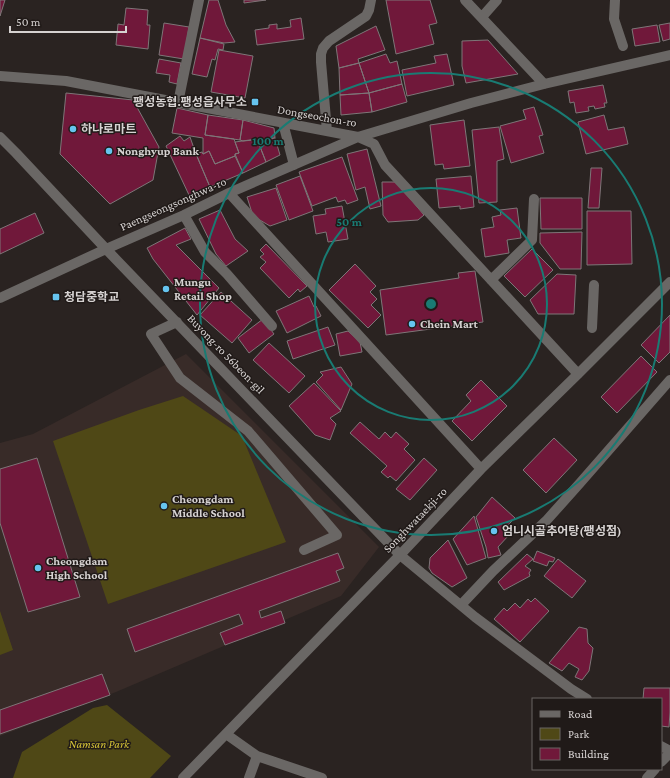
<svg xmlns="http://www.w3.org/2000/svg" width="670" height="778" font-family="'Crimson Pro','Noto Sans KR',serif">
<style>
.built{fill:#382b28}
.green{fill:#4f4816}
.building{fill:#70183a;stroke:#7e7678}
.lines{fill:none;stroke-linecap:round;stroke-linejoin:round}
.minor{stroke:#6a6765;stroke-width:10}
.ring{fill:none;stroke:#197b73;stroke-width:2}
.poi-dot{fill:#66c4ef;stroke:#201a18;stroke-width:1.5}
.labels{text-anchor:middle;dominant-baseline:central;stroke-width:3;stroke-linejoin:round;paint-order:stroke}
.poi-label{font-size:12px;font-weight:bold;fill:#d6d2d1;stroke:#201a18;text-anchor:start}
.street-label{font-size:12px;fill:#d6d2d1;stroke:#201a18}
.park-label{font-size:12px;font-style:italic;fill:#d4c235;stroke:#201a18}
.centre{fill:#197b73;stroke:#201a18;stroke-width:2}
.ring-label{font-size:12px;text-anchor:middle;font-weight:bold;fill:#197b73;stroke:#201a18;stroke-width:3;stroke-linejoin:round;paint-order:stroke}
</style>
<rect width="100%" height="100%" fill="#2a2321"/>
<path class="built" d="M186 354 379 547 341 596 116 692 0 736V443L33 434Z"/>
<path class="green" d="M183 396 242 436 286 542 108 604 53 441 139 410Z
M0 611 13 650 0 655Z
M107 705 171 756 150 778H13L22 752 93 708Z"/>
<path class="building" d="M0 0H5L0 16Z
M209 0H218L226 25 235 42 224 43 200 38Z
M244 0H266L244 3Z
M386 0H430L437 23 429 25 434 44 396 54Z
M126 8 148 10 147 25H150L148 49 116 45 118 24 124 25Z
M301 18 304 39 257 45 255 30 269 28V25L277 24V29L291 27 290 20Z
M164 23 189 27 184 59 159 55Z
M670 23V39L663 41 659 25Z
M657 25 660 42 635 46 632 29Z
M376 26 385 50 358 59 359 63 339 68 336 46Z
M200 38 224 44 223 50 218 49 215 60 212 59 207 77 192 74Z
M488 40 518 74 466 83 462 66V41Z
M219 50 253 56 245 98 211 92Z
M386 54 390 63 397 61 402 84 369 93 359 63Z
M447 54 454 85 407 96 402 70 436 63 434 56Z
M159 59 181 63 177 84 169 82 170 75 156 73Z
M359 63 369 93 340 95 339 68Z
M402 84 407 102 372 112 369 93Z
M603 85 607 103H604L605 107 595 109 594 106 588 107 589 111 576 113 574 102 570 103 568 91Z
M66 93 133 100 159 147 153 180 110 204 60 154Z
M369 93 372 112 341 115 340 95Z
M534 107 543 135 539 136 544 153 511 163 500 126 526 119 523 110Z
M177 108 208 115 205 135 234 139 239 153 235 154V156L215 164 209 151 203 154V138L172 133Z
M208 115 243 120 240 140 205 135Z
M604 115 608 130 624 127 628 144 586 154 578 122Z
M243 120 274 128 275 138 243 141 240 140Z
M464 120 470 166 444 169 443 164 435 165 430 125Z
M499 127 504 159 497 161V202L479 203 472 130Z
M180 136 184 141 190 137 196 154 210 187 189 195 166 146Z
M275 138 280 155 266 162 257 139Z
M257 139 266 162 243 173 235 154 239 153 235 142Z
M367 149 381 206 370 209 365 187 356 190 347 154Z
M209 151 215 164 235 156 243 173 210 187 196 154 202 152 203 154Z
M342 157 358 200 347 204 345 200 338 202 336 197 312 206 299 172Z
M591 168H602L599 208H588Z
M300 176 313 211 289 220 276 185Z
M471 176 474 207 460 209V206L439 208 436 179Z
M382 182H396L424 215 418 220 388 222 383 215Z
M276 188 287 220 270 226 253 216 247 197Z
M540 198H582V229H541Z
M342 206 348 239 328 242 326 232 316 234 313 216 326 214 325 209Z
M517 208 521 238 507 240 509 253 485 257 481 229 494 227 492 217 501 215 500 210Z
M220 210 235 239 248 251 226 266 216 254 199 219Z
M587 211H631L632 264 587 265Z
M35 213 44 233 0 254V229Z
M185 228 191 239 176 245 219 288 197 315 153 259 147 248Z
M582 232 581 269H560L540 243V233Z
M266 244 307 286 300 292 298 289 289 298 260 268 266 262 260 257 264 254 260 250Z
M532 249 553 270 525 297 504 276Z
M355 264 376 286 370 292 377 299 371 305 381 315 368 328 329 290Z
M475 271 483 322 386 335 380 290 459 278 458 273Z
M557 274 576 275 574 314H538L530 300Z
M221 292 252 320 232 343 200 315Z
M309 296 314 307 316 306 321 316 287 333 276 311Z
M670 315V352L659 363 641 345Z
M263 319 274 334 249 353 238 338Z
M328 327 335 345 293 359 287 341Z
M348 331 360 342 362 352 340 356 336 334Z
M269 343 305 376 289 393 253 360Z
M641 356 657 372 617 413 601 397Z
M341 367 352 384 341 410 316 382 323 375 320 372Z
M481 380 507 406 472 441 452 421 471 401 466 395Z
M314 383 341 411 330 418 336 424 330 440 315 435 289 406Z
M360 422 379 439 385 432 391 438 396 432 409 444 404 449 415 460 396 481 390 476 388 478 381 472 387 466 350 433Z
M554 438 577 460 546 493 523 470Z
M37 458 80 597 28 612 0 523V469Z
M424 458 437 470 410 500 396 489Z
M492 497 515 518 508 525 511 529 509 535 498 547 501 555 488 558 486 547 476 517Z
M474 516 486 558 467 565 453 539Z
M448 540 467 578 452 587 432 573 429 568 430 558Z
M537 551 555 558 553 562 549 561 547 566 533 561Z
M338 553 344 568 336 571 340 581 259 611 261 618 281 611 285 623 225 645 220 633 243 624 239 614 135 652 127 629Z
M527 554 533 559 525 566 531 570 529 573 530 576 504 590 498 582Z
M558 559 586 581 572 598 544 576Z
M535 598 549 611 520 642 494 619 504 608 507 611 515 603 520 608 528 599 531 602Z
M579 627 587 629 588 643 593 648 589 671 582 680 575 677 579 669 569 663 562 671 549 663Z
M102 674 110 695 0 734V710Z
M644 688H670V712L669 727 661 726V699H643Z"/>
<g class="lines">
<path class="minor" d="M465 0 544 84
M615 0 614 19 623 46
M482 17 497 0
M0 76 66 81 358 137 374 144 385 165 578 374
M178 103 199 0
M283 123 294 165
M327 131 321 62V54L323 48 329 41 366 16 369 10 371 0
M0 137 16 153 106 249 400 555 475 617 571 689 587 699
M229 193 481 469
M184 215 205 252 227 274 272 326
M491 280 532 240 534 199
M0 298 106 249 184 215 229 193 358 137 471 103 544 84 670 55
M177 322 151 334 180 378 248 431 337 535 304 550
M592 328 594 285
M461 605 493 571 546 521 580 483 670 380
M226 734 257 756 322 778
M661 746 670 751
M661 762 670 753
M183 778 400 555 481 469 578 374 670 282
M249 778 257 756
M647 778 655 769"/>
</g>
<g class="ring">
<circle cx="431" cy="304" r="116"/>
<circle cx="431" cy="304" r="231"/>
</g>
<g class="poi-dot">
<rect x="251" y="98" width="8" height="8" rx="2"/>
<circle cx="73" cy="129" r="4"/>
<circle cx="109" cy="151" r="4"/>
<circle cx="166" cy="289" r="4"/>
<rect x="52" y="293" width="8" height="8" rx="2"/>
<circle cx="412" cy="324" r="4"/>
<circle cx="164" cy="506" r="4"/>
<circle cx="494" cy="531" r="4"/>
<circle cx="38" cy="568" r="4"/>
</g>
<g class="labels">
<g class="poi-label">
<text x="247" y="102" text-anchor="end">팽성농협.팽성읍사무소</text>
<text x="81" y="129">하나로마트</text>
<text x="117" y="151">Nonghyup Bank</text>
<text x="174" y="282">Mungu<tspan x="174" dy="14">Retail Shop</tspan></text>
<text x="64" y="297">청담중학교</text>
<text x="420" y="324">Chein Mart</text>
<text x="172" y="499">Cheongdam<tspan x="172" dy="14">Middle School</tspan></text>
<text x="502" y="531">엄니시골추어탕(팽성점)</text>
<text x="46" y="561">Cheongdam<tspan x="46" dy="14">High School</tspan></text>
</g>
<g class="street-label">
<text transform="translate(317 116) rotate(10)">Dongseochon-ro</text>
<text transform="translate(173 204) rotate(-24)">Paengseongsonghwa-ro</text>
<text transform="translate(226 354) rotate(46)">Buyong-ro 56beon-gil</text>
<text transform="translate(415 520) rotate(-46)">Songhwataekji-ro</text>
</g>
<g class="park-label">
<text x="99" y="744">Namsan Park</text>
</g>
</g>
<circle cx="431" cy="304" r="6" class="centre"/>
<g class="ring-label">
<text x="268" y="145">100 m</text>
<text x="349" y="226">50 m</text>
</g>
<rect x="532" y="698" width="130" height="72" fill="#201a18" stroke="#696462"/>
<rect x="540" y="711" width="20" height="6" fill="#6a6765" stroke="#696462"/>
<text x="568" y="718" font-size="12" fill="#d6d2d1">Road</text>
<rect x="540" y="728" width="20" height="12" fill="#4f4816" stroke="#696462"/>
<text x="568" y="738" font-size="12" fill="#d6d2d1">Park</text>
<rect x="540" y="748" width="20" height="12" fill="#70183a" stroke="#696462"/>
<text x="568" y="758" font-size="12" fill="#d6d2d1">Building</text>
<path d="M10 26v6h116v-6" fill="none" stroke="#d6d2d1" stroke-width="2"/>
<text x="16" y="26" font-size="12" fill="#d6d2d1" stroke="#201a18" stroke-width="3" paint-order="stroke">50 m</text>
</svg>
